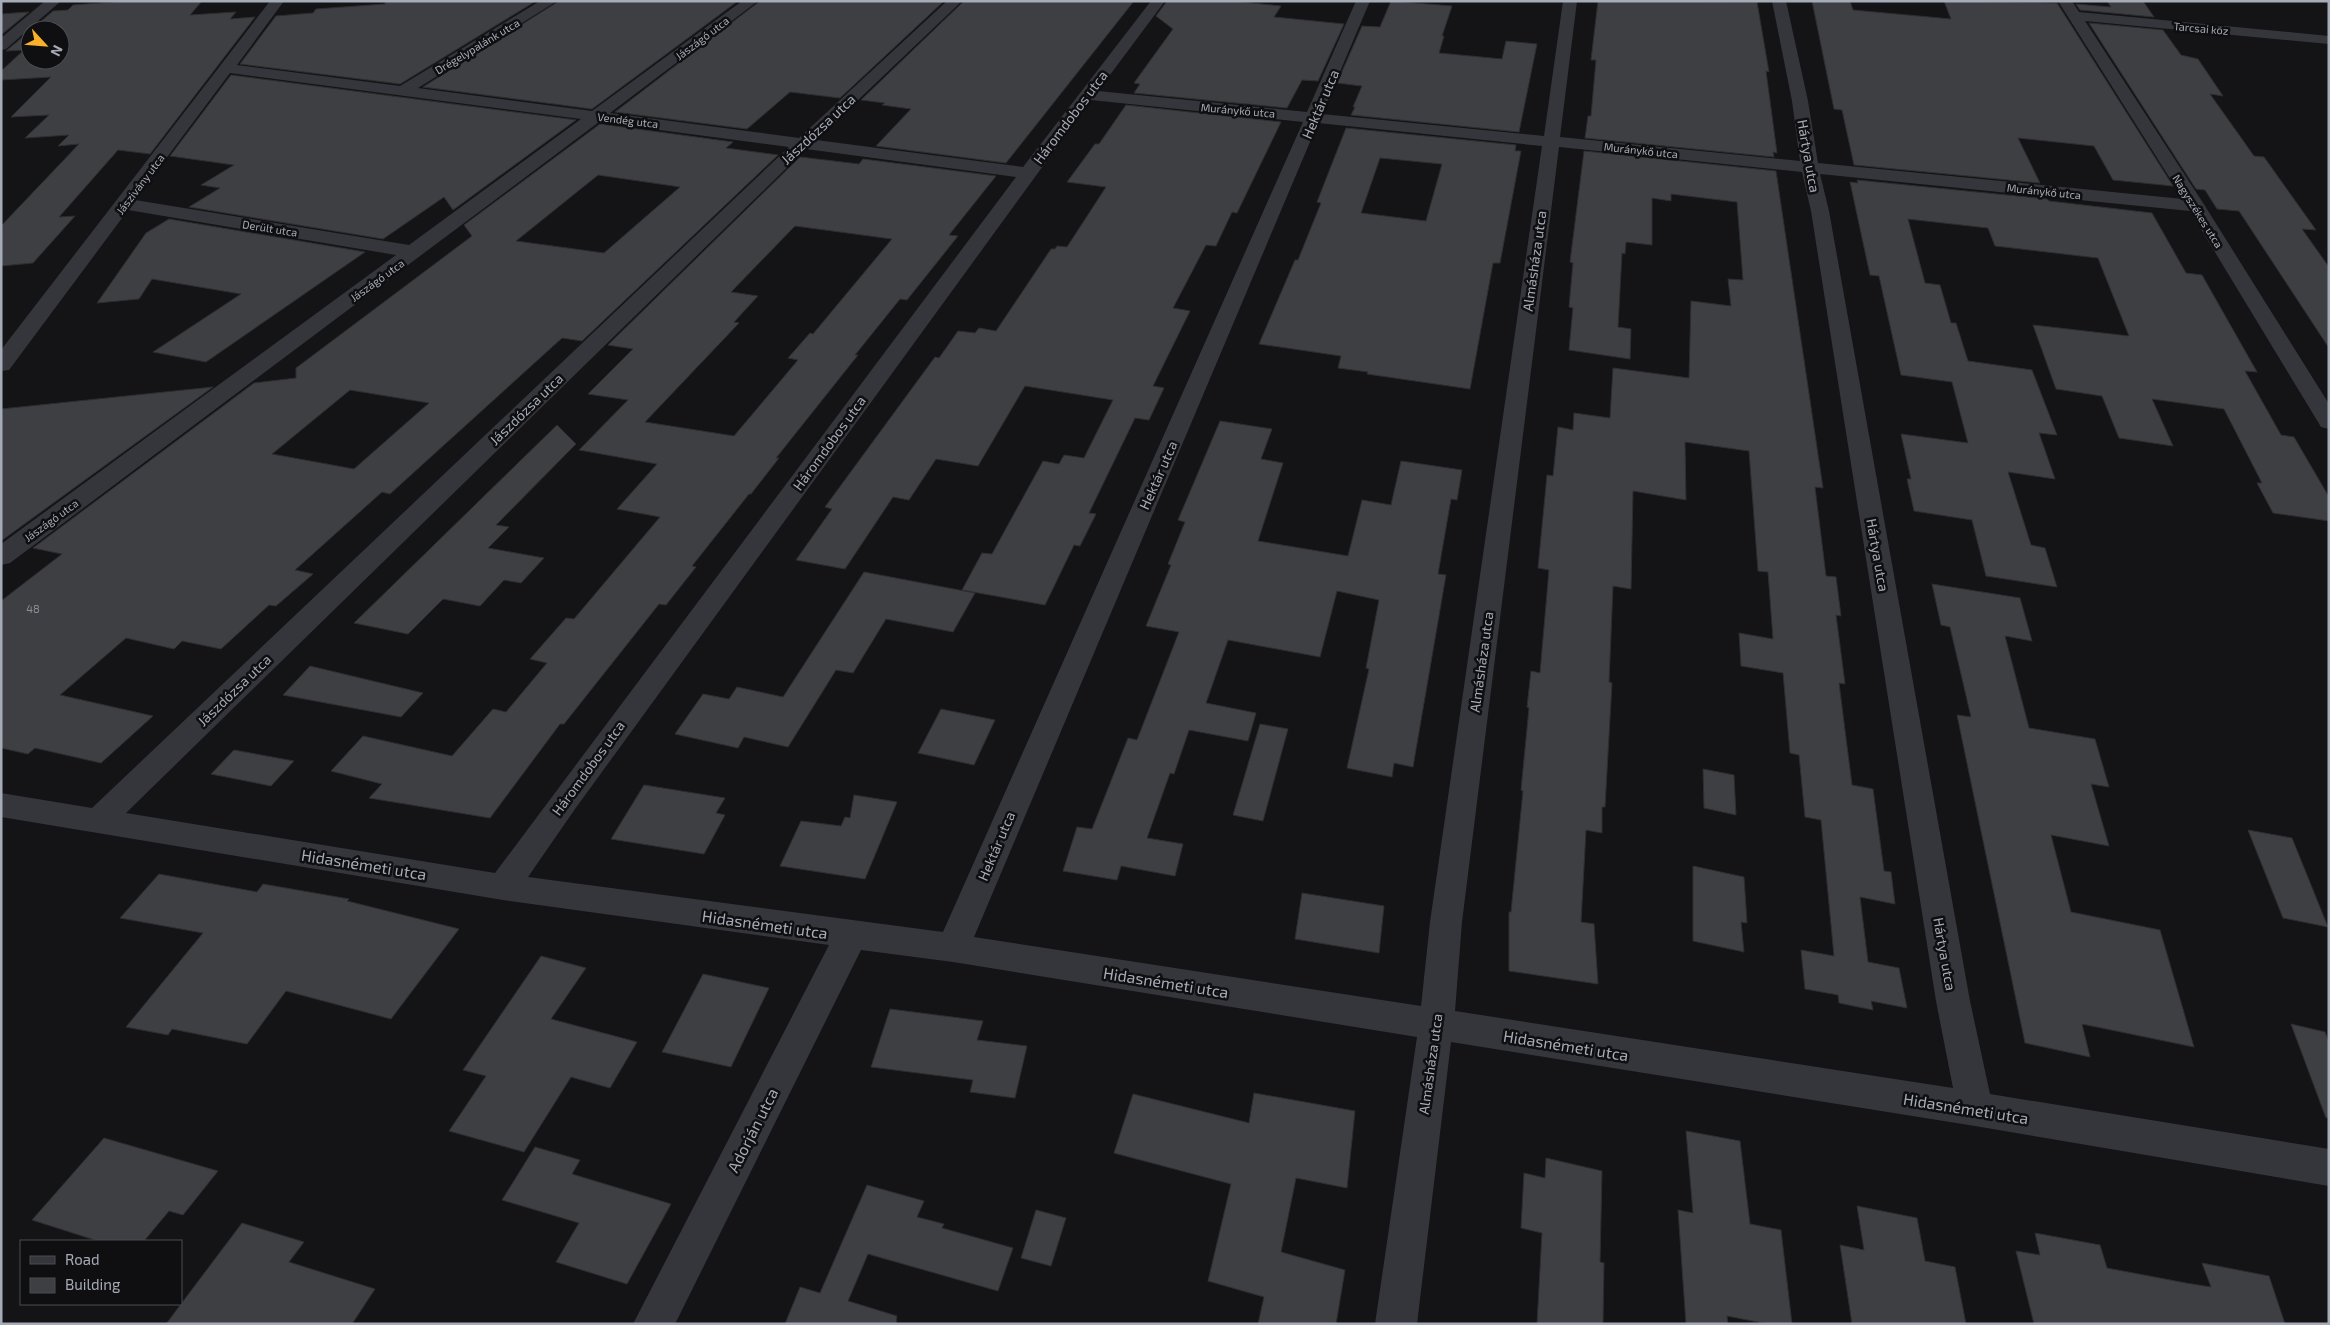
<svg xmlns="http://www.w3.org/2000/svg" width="2330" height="1325" font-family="'Exo 2',sans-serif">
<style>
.building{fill:#3e3f43;stroke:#2e2e32;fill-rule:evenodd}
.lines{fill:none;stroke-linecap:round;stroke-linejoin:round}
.minor{fill:#35363b;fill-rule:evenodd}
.labels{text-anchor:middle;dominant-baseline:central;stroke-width:5;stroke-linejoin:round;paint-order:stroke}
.far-street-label{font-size:11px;fill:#a5abb7;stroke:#0f0f11}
.number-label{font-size:11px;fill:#8b909a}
.street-label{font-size:14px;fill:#a5abb7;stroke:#0f0f11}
.near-street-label{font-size:16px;fill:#a5abb7;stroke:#0f0f11}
</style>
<rect width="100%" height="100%" fill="#141416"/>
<path class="building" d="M126 1H202L190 15 236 12 230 19 255 17 150 154 118 150 59 217 75 216 33 263 1 266V226L79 144 58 146 69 135 25 138 49 115 11 117 51 77 1 80V71L24 50 6 51 30 31V60H60V30H31L53 11 68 10 73 5Z
M385 1H536L400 84 240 64 276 16 313 13 316 9 385 4Z
M559 1H738L592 109 423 87Z
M760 1H944L840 98 790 92 747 129 615 112Z
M964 1H1134L1006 163 876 146 911 109 882 105 885 103 861 100Z
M1167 1H1233L1281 6 1274 17 1344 24 1318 81 1302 80 1287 108 1134 93 1140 84 1134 83 1173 29 1156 16Z
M1391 1 1452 6 1442 36H1444L1439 53 1502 59 1506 41 1537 44 1519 132 1351 115 1355 107H1353L1362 86 1337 83 1362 26 1380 27Z
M1598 1 1757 2 1769 72 1766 71 1777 153 1773 152 1774 157 1585 138 1588 116H1591L1596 60H1591Z
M1812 1H1850L1853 10 1951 19 1944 1 2057 3 2173 186 2113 180 2094 146 2018 138 2040 183 1854 165 1842 110 1834 109Z
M2107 1H2143L2154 17 2080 10 2076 4 2111 7Z
M29 12 1 35V14Z
M2089 23 2163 30 2181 55 2198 59 2223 96 2210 94 2254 156 2264 157 2316 230 2302 229 2329 267V348L2239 211 2217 209 2205 190 2196 189Z
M231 75 576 120 453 210 444 197 383 239 189 207 220 188 201 185 234 165 170 156Z
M1126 105 1281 122 1237 213 1232 212 1216 246 1206 245 1173 308 1190 311 1153 386 1164 388 1149 420 1135 418 1089 513 1096 514 1080 546 1074 545 1045 605 962 590 982 553 992 554 1043 461 1059 464 1064 455 1084 458 1113 400 1025 386 978 466 936 459 909 500 893 497 845 569 796 560 832 509 825 507 935 357 939 358 958 331 975 333 979 328 996 331 1051 249H1055L1057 246 1067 247 1106 187 1067 182 1095 144H1099Z
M600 124 733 142 726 148 778 155 582 341 562 338 390 494 382 492 295 570 313 574 276 606 269 605 221 649 182 641 174 649 126 638 60 695 153 716 101 763 35 748 28 754 1 748V601L62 554 33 548 254 383 296 378V368L472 236 464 225ZM598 175 680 187 604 253 516 241ZM350 390 429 403 354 469 272 454Z
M1346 128 1516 145 1515 151H1521L1500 263H1493L1470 389 1367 374 1368 372 1338 368 1341 356 1259 344 1295 260H1298L1321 203 1317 202ZM1380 158 1442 164 1426 221 1361 213Z
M1584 151 1776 171 1823 488 1815 487 1826 576 1836 577 1841 616 1836 615 1845 684 1839 683 1852 785 1873 789 1884 871 1891 872 1895 904 1860 897 1868 962 1899 968 1907 1008 1871 1001 1873 1010 1839 1003 1838 995 1805 989 1801 950 1834 956 1821 820 1805 817 1799 755 1790 753 1783 673 1741 666 1739 633 1773 639 1768 572 1758 571 1749 451 1685 442 1686 500 1633 491 1631 589 1613 586 1609 682 1612 683 1605 807H1602V833L1586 830 1581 922 1594 924 1598 984 1509 971V912H1511L1523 791 1521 790 1529 708 1527 707 1531 671 1540 673 1549 570 1538 568 1547 475 1553 476 1558 427 1573 430 1574 413 1610 418 1613 368 1689 378 1691 301 1731 306 1728 279 1743 280 1737 202 1671 194V201L1652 198V245L1626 242 1625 254 1622 253 1618 327 1631 329 1630 359 1569 350 1573 308 1569 307 1573 263 1570 262Z
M800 157 859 164 863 159 996 176 949 235 958 236 907 300 900 299 855 355H858L776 458H779L751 494H749L692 566 696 567 666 605 659 604 564 724H560L490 818 369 798 382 784 331 771 363 736 452 756 493 709 506 712 547 663 530 659 566 618 574 619 660 517 617 509 657 464 579 450 628 400 588 394 633 349 608 345ZM795 226 892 239 813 334 810 333 788 358 798 360 734 436 645 422 739 323 734 322 758 296 731 292Z
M1857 180 2047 199 2049 201 2152 213 2186 273 2202 275 2257 372 2245 371 2281 435 2294 437 2329 497V521L2273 513 2257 483H2262L2224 409 2152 399 2173 446 2119 438 2102 396 2056 389 2033 325 2129 336 2098 258 1995 246 1988 228 1908 219 1925 283 1940 285 1951 323H1956L1968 361 2032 370 2057 435 2039 433 2055 479 2008 472 2031 545 2045 548 2057 587 1986 576 1972 520 1914 511 1907 479H1911L1901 434 1968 443 1952 382 1901 375 1879 276 1870 275 1850 182 1858 183Z
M169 219 365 252 206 362 153 352 241 294 152 279 139 299 97 303 146 233Z
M213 387 1 541V409Z
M1220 421 1272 429 1261 459 1283 463 1258 541 1348 556 1362 500 1391 505 1401 461 1462 470 1457 500 1451 499 1438 574 1446 575 1413 767 1394 763 1392 777 1347 768 1369 669 1366 668 1379 600 1337 591 1320 657 1228 640 1206 703 1256 713 1248 741 1189 730 1174 774 1170 773 1147 838 1183 844 1175 876 1121 866 1117 880 1063 871 1077 827 1092 829 1128 738 1137 740 1179 632 1146 626 1171 565 1168 564 1185 522 1178 520Z
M557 425 576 444 496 525 509 527 488 548 544 558 521 583 504 580 480 606 443 599 408 634 354 623Z
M864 572 975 593 953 632 886 619 853 673 836 670 788 747 744 737 738 748 675 734 703 694 729 699 737 687 783 697Z
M1932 584 2020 598 2032 641 2005 636 2029 728 2095 739 2109 787 2091 784 2109 846 2051 835 2071 912 2160 930 2194 1047 2082 1024 2090 1057 2025 1043 1957 715 1971 717 1950 627 1941 625Z
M310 666 423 693 401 717 283 695Z
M941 709 995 720 974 765 918 753Z
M1260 724 1288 729 1263 821 1233 815Z
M234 750 294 761 271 786 211 774Z
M1703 769 1734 775 1736 815 1704 808Z
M644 785 725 798 716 813 725 815 704 854 611 839Z
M854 795 897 802 865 879 780 866 801 821 841 826 845 817 850 818Z
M2248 830 2292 838 2328 927 2283 918Z
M1693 866 1744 877 1747 923 1741 922 1744 952 1693 941Z
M159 874 257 892 263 884 349 899 347 901 459 929 391 1019 286 991 247 1044 172 1029 168 1035 126 1027 203 933 120 918Z
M1302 893 1384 906 1379 953 1295 939Z
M541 956 586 968 551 1019 637 1042 610 1088 571 1077 524 1152 449 1131 486 1076 463 1070Z
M703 974 769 988 731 1067 662 1052Z
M890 1009 983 1021 977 1040 1027 1046 1015 1098 970 1092 973 1080 871 1067Z
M2291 1024 2325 1032 2329 1042V1117L2326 1118Z
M1254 1093 1355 1111 1347 1188 1296 1178 1281 1252 1345 1270 1336 1324H1258L1264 1297 1208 1281 1231 1184 1114 1153 1133 1094 1249 1123Z
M1686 1131 1740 1141 1750 1224 1781 1230 1792 1324H1768L1727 1316 1728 1324H1686L1678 1210 1693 1213Z
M104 1138 218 1171 183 1215 169 1211 144 1241H98L32 1220Z
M535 1147 580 1160 572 1174 671 1204 627 1284 556 1262 579 1223 502 1200Z
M1546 1158 1602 1171 1600 1262 1604 1263 1603 1324H1537L1542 1233 1521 1228 1524 1173 1545 1178Z
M867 1185 924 1201 917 1217 944 1224 942 1228 1013 1248 998 1291 868 1254 848 1301 897 1316 896 1324H785L800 1287 820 1293Z
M1857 1206 1917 1218 1925 1261 1955 1267 1966 1324H1852L1840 1245 1864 1250Z
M1036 1210 1066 1218 1051 1266 1021 1258Z
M242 1223 304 1242 289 1262 375 1289 352 1324H166Z
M2035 1233 2100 1245 2107 1268 2186 1283 2211 1287 2202 1263 2269 1276 2285 1324H2034L2016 1251 2040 1255Z"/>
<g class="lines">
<path class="minor" d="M45 1H61L6 49 1 50V38Z
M270 1H284L237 65 400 86 540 1H557L418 88 592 111 742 1H758L610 113 799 138 947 1H962L816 140 1023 167 1151 1H1165L1098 91 1307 112 1356 1H1370L1322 114 1544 136 1563 1H1577L1560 137 1800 161 1792 101 1772 1H1786L1808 101 1818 163 2183 199 2058 1H2072L2079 12 2329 36V44L2085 21 2205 206 2329 404V429L2321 427 2318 422 2190 211 1820 174 1829 211 1970 1001 1990 1094 2329 1149V1186L1975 1126 1451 1042 1417 1324H1375L1417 1037 953 962 861 950 675 1324H633L829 945 503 900 1 817V793L92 808 789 147 599 122 10 563 1 565V544L396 255 128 210 9 370 1 371V350ZM230 73 581 119 409 245 135 200ZM1091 100 1303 122 943 932 528 877 575 809ZM1318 123 1542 146 1430 922 1421 1006 974 937ZM1559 147 1802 172 1811 211 1936 1001 1953 1088 1455 1011 1462 922ZM806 149 1016 177 495 873 126 813Z"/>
</g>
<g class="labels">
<g class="far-street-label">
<text transform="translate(2201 28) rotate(5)">Tarcsai köz</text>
<text transform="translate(702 38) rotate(-37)">Jászágó utca</text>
<text transform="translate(477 46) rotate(-31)">Drégelypalánk utca</text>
<text transform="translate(1238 110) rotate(5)">Muránykő utca</text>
<text transform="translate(628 120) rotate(7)">Vendég utca</text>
<text transform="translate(1641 150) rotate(6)">Muránykő utca</text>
<text transform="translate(140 184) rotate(-53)">Jászivány utca</text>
<text transform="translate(2044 191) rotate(6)">Muránykő utca</text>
<text transform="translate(2198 211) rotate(58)">Nagyszékes utca</text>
<text transform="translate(270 228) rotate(9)">Derült utca</text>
<text transform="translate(377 280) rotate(-36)">Jászágó utca</text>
<text transform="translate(51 520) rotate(-36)">Jászágó utca</text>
</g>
<g class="number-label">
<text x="33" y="608">48</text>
</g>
<g class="street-label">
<text transform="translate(1320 104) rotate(-67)">Hektár utca</text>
<text transform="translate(1070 117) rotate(-53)">Háromdobos utca</text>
<text transform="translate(818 129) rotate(-43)">Jászdózsa utca</text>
<text transform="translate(1809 156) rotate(80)">Hártya utca</text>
<text transform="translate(1534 261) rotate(-82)">Almásháza utca</text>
<text transform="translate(526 409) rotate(-44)">Jászdózsa utca</text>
<text transform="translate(829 443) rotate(-54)">Háromdobos utca</text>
<text transform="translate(1158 475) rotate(-66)">Hektár utca</text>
<text transform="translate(1878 555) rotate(80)">Hártya utca</text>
<text transform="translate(1481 662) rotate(-82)">Almásháza utca</text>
<text transform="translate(234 690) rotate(-44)">Jászdózsa utca</text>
<text transform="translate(588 768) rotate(-54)">Háromdobos utca</text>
<text transform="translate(996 846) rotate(-67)">Hektár utca</text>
<text transform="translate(1945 954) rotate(80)">Hártya utca</text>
<text transform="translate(1430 1064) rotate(-82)">Almásháza utca</text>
</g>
<g class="near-street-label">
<text transform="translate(364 864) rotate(9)">Hidasnémeti utca</text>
<text transform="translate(765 924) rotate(8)">Hidasnémeti utca</text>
<text transform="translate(1166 982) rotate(9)">Hidasnémeti utca</text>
<text transform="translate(1566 1045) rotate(9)">Hidasnémeti utca</text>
<text transform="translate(1966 1108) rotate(9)">Hidasnémeti utca</text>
<text transform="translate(752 1130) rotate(-63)">Adorján utca</text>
</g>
</g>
<rect width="2330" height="1325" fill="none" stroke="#a5abb7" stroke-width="5"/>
<rect x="20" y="1240" width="162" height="65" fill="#0f0f11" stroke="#4b4d53"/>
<rect x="30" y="1256" width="25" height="8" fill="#35363b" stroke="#4b4d53"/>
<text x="65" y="1265" font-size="15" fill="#a5abb7">Road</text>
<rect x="30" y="1278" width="25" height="15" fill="#3e3f43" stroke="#4b4d53"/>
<text x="65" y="1290" font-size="15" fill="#a5abb7">Building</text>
<g transform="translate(45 45) rotate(116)"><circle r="24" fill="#0f0f11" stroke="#4b4d53"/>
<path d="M0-4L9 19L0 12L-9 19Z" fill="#fab129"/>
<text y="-8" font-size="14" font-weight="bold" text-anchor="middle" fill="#a5abb7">N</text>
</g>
</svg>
